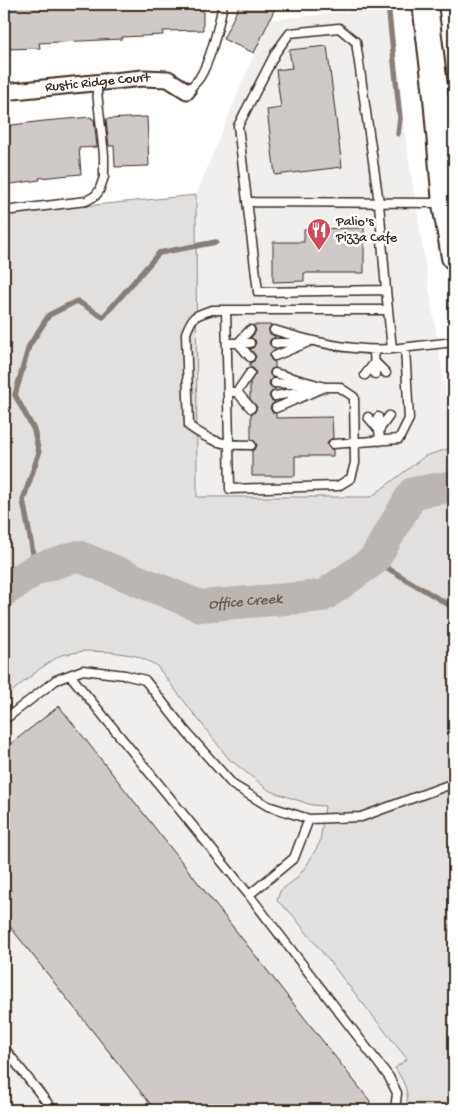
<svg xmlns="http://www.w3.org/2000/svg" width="458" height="1114" font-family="'Gochi Hand',sans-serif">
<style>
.built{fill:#f1efee}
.green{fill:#e2e0de;stroke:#8e857e}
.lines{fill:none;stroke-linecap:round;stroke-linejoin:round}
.stream{stroke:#887e77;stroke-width:5.5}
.river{stroke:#bcb6b3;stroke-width:32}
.building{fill:#cfcac7;stroke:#3b2a1e}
.service-casing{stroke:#3b2a1e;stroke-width:11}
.minor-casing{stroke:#3b2a1e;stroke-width:19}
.primary-casing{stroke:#3b2a1e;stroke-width:28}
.service{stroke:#fff;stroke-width:8}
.minor{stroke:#fff;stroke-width:15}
.primary{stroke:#fff;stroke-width:24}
.labels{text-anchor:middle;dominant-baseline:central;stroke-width:5;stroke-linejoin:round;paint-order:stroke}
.street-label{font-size:14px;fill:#3b2a1e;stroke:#fff}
.poi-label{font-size:14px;fill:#3b2a1e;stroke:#fff;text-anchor:start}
.water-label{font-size:15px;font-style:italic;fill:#685b52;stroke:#fff}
</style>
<rect width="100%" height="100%" fill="#fff"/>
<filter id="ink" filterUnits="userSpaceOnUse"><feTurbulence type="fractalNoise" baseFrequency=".02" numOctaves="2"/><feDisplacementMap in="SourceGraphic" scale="10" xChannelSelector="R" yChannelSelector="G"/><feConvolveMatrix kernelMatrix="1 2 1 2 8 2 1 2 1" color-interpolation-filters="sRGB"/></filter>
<g filter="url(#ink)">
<path class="built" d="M385 8 454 446 425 456 371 497H196V195L268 20Z
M84 651 113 652 137 656 156 665 229 759 270 791 312 805 325 806 320 842 308 863 297 878 280 891 291 911 408 1059 395 1068 404 1082 407 1092V1106L405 1110H4V698L41 668 61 655Z"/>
<path class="green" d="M196 195 197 497H371L425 456 454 447V1110H405C411 1095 404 1081 395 1068L407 1059 291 913 277 901 280 891 297 878 308 863 320 842 325 806 312 805 270 791 229 759 156 665 137 656 113 652 84 651 61 655 41 668 4 698V214Z"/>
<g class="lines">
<path class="stream" d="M388 4 400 118 398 134
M374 560 454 608
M36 569 23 500 39 453 34 430 15 395 29 346 49 315 77 301 103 317 159 253 216 242"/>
<path class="river" id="s1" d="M4 591 36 569 78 556 200 606 323 596 374 560 413 493 454 486"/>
</g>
<path class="building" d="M5 4H203V30L163 31V35L122 37V39L39 43 40 48 6 49Z
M240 4H277L254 53 223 39Z
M327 46 342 167 275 175 267 110 281 108 276 70 292 68 289 50Z
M91 117 92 119H94L97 147 79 148 81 174 39 178 40 180 4 185V126L44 121Z
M147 117 149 166 115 167 114 146H109L106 119Z
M364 228V273H304V281L273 282V242H304V229Z
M253 325H272L269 328V332L270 334 275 336V337L270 340 269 343 271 346 275 349V350L270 353V358L272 361 275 362V368L271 369 270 372V375L273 378 270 380 269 383 270 386 275 389V390L271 392 269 396 271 400 275 402 272 404 270 408 272 412 276 414V418L332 417 333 438 329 440 327 444 329 448 333 450V456H295V476H252V451L256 448 257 445 254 440 251 439V414L255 412 257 407 250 399V382L256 373 254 369 250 367V363L254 361 256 356 250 349 253 348 256 343 255 340 251 338 256 331 255 328Z
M59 706 370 1101 368 1110H155L4 919V749Z"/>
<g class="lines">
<g class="service-casing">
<path id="service" d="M187 91C191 87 197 82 200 77 211 59 219 24 223 4
M247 202 442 203
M4 211 86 201 95 196 99 191 104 177V155L96 83
M386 290 258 292 238 126 276 52 290 33 339 28 356 42 379 203 386 290 392 349 454 342
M226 310 230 489 338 486 351 478 355 463 354 397 339 387H325L276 408
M274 330C312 342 353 352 392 349
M227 343H250
M238 343 250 357
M238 343 250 330
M275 343 304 342
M374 350 375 374
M275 356 311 341
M375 362 386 373
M275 373 325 387
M365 375 375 362
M275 383 305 385
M228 392H237L251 408
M237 392 250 373
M275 396 310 390
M368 417 379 430
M378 417 380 441
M379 430 389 416
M333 444 399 439 409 419 405 348
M251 445C224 445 212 443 189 426L186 333C193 315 194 316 212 310H388
M70 675 249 895 389 1077 397 1093 395 1110
M4 720 56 680 83 670 125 675 145 680 187 733 233 785 268 806 309 819 361 817 454 783
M249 895 294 858 309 819
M4 1048 53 1110"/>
</g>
<g class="minor-casing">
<g id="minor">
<path id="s2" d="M4 92 143 78 168 79 187 91"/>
</g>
</g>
<g class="primary-casing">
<path id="primary" d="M425 4 435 86 445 204 454 257"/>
</g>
<use href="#service" class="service"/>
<use href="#minor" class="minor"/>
<use href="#primary" class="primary"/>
</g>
</g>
<defs>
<g id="restaurant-pin" transform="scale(1.25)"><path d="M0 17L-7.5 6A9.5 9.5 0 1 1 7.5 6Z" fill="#d1495b" stroke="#fff"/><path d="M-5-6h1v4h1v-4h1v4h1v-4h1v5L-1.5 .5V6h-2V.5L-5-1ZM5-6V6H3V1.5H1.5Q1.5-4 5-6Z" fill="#fff"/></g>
</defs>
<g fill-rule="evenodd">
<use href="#restaurant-pin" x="319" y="230"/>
</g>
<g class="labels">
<g class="street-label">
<text stroke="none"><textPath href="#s2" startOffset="94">Rustic Ridge Court</textPath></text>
</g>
<g class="poi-label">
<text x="336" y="222">Palio's<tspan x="336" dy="16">Pizza Cafe</tspan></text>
</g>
<g class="water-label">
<text stroke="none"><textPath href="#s1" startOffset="260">Office Creek</textPath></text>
</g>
</g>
<rect width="458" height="1114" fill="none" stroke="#fff" stroke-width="20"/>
<rect x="10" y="10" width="438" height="1094" fill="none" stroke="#3b2a1e" stroke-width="2" filter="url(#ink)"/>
</svg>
